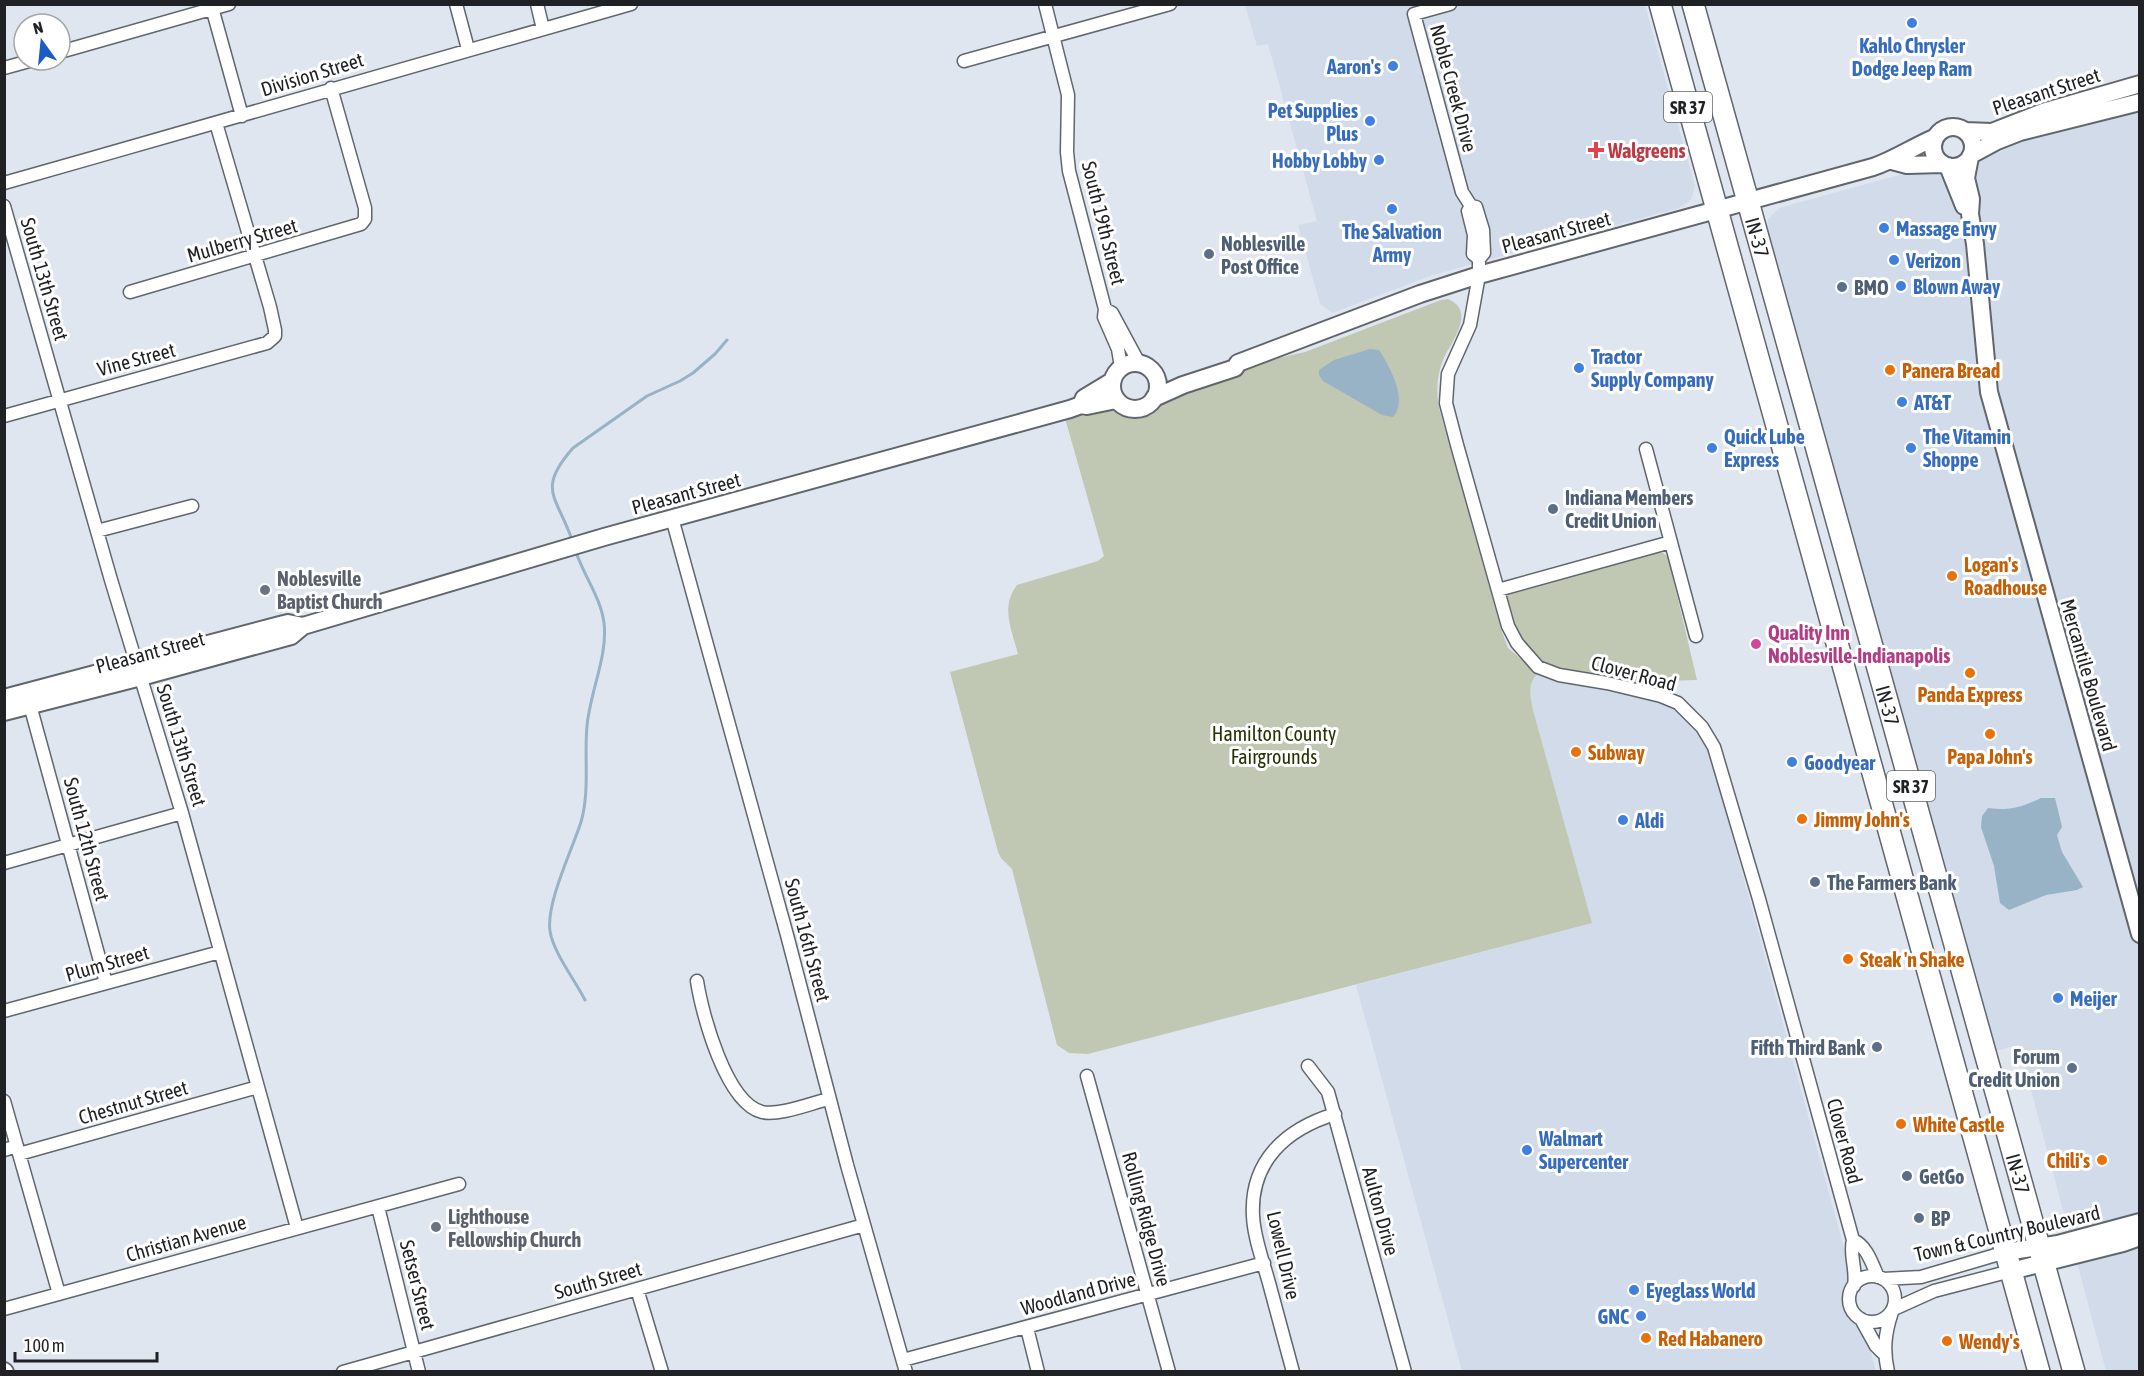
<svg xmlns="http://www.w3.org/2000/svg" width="2144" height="1376" font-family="'Asap Condensed',sans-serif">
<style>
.built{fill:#d1dbea}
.green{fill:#c0c7b3}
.water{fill:#98b2c6}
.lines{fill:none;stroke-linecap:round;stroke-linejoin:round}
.stream{stroke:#98b2c6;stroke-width:3}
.street-casing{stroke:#61666d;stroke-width:15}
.secondary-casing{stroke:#61666d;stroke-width:20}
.highway-casing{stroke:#61666d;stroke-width:24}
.street{stroke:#fff;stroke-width:12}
.secondary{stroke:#fff;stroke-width:16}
.highway{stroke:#fff;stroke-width:21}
.shop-dot{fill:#3f7fe0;stroke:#fff;stroke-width:2}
.health-dot{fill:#e0444e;stroke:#fff;stroke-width:2}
.service-dot{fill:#5c6f8a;stroke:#fff;stroke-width:2}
.food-dot{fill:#e8710a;stroke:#fff;stroke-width:2}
.worship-dot{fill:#6b7280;stroke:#fff;stroke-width:2}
.hotel-dot{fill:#d1479c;stroke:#fff;stroke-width:2}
.labels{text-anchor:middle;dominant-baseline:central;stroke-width:6;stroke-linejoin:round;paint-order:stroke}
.shield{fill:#fff;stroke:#626466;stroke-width:1.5}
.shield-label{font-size:18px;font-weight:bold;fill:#1f2124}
.shop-label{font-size:20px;font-weight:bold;fill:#366cbe;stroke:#fff;text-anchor:start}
.street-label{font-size:20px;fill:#1f2124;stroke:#fff}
.health-label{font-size:20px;font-weight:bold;fill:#be3a42;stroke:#fff;text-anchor:start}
.service-label{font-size:20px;font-weight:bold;fill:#4e5e75;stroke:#fff;text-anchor:start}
.food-label{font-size:20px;font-weight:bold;fill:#c56008;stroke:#fff;text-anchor:start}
.worship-label{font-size:20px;font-weight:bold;fill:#5b616d;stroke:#fff;text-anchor:start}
.hotel-label{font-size:20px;font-weight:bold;fill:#b23c85;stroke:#fff;text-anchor:start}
.park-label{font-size:20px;fill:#263201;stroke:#fff}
</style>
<rect width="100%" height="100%" fill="#e0e6ef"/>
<path class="built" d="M1245 5H1645L1695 186 1691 200 1679 208 1433 275 1332 313 1320 304 1298 225 1317 221 1268 44 1257 46Z
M2139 107V1371H2106L2019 1045 1991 1052 1766 232 1768 219 1779 208 1910 172 1931 175 1960 168 1998 144Z
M1538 673 1555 681 1650 697 1665 704 1678 711 1696 729 1709 750 1848 1263 1849 1275 1846 1283 1851 1317 1857 1324 1870 1350 1876 1371H1462L1356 985 1592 923 1533 710 1529 689 1533 678Z"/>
<path class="green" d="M1448 299C1477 311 1451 342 1443 360 1436 378 1436 394 1440 412L1502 632 1508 648 1538 673C1527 684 1530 695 1533 710L1592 923 1088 1054 1069 1053 1057 1045 1012 869 1001 858 998 852 950 672 1018 654C1012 630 1000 607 1017 585L1098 561 1104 556 1065 418 1108 406 1120 410 1138 412 1150 408 1159 400 1266 361 1305 352 1441 300Z
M1658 552 1663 553 1668 557 1697 680 1633 682 1559 670 1548 665 1533 657 1518 639 1506 598 1509 592Z"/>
<path class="water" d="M1370 349 1379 350 1381 353C1391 370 1408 400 1393 417L1382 415 1323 381 1319 375V370L1334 360Z
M2041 798H2055L2062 827 2057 835 2062 852 2083 887 2077 890 2046 895 2009 910 2000 903 1994 866 1981 827 1982 816 1988 808C2009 811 2022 807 2041 798Z"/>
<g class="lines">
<path class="stream" d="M572 540C557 496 536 490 573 448L647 396 680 381 693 373 715 354 727 340
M576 552C584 576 601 598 604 623 608 656 590 692 587 726 584 757 590 791 581 822 572 850 546 903 550 931 553 952 575 980 585 1000"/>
<g class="street-casing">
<path id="street" d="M211 4 242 116
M456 4 468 49
M537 4 543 29
M1045 4 1068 95 1067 152 1069 171 1105 309 1104 317 1118 349 1121 367
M1450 4 1414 14 1462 192 1471 206
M60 52 229 4
M964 61 1170 4
M4 68 33 60
M4 183C213 124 421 62 631 4
M4 206 111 580 182 813 297 1228
M1479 259 1473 254 1474 235 1468 211 1471 206 1476 207 1483 230 1484 253 1479 259V275L1470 325 1448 374 1446 403 1457 445 1508 626 1517 643 1538 667 1559 675 1607 683 1661 696 1678 703 1702 727 1714 747 1759 899 1853 1240C1849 1255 1857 1269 1854 1286
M130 292 361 224 365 219V208L331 88
M1105 309 1112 313 1139 363
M4 416 267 343 275 336V330L270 307 216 123
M1646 449 1696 636
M672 518 787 935 847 1165 906 1372
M97 531 192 506
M1498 590 1671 542
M30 705 106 983
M4 863 182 813
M697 981C702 1014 726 1103 762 1112 780 1116 811 1103 829 1099
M4 1011 220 952
M1308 1066 1328 1092 1405 1372
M1087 1076 1169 1372
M4 1101 59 1294
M4 1150 17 1146
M19 1154 258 1087
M378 1207 419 1372
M1853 1240C1867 1246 1872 1264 1878 1277
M1849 1299a23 23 0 1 1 46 0a23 23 0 1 1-46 0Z
M1883 1279 1921 1277 2006 1252
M637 1289 662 1372
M4 1309 459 1184
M1894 1309 1934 1291 2011 1271
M1861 1319 1876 1346 1883 1353
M1027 1328 1038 1372
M903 1360 1264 1263
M343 1372 864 1225
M1293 1372C1285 1342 1277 1312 1269 1283 1263 1261 1254 1238 1253 1216 1250 1161 1286 1129 1335 1114
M1888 1372C1883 1350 1885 1333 1892 1312"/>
</g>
<g class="secondary-casing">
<path id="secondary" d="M1933 147a20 20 0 1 1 40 0a20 20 0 1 1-40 0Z
M1965 131 1992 132 2043 112 2140 84
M1971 155 1997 141 2020 132 2140 102
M1970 157 1966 178 1971 199 1970 214 1975 244 1989 392 2140 934
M1892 161 1907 165 1943 164
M1948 166 1964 206
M1112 386a23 23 0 1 1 46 0a23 23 0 1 1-46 0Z
M1154 398 1183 385 1235 368 1238 363 1420 294 1479 275 1873 167C1894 160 1913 147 1934 138
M1081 405 1087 406 1116 400
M4 698 280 625 288 623 303 626
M4 712 141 677 291 636 303 626 604 537 1070 409 1081 405 1084 398 1112 381
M2006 1252 2058 1244 2140 1222
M2011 1271 2123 1243 2140 1237
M4 1371 5 1372"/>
</g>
<g class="highway-casing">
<g id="highway">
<path d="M1660 4 2039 1372"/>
<path id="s1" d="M1693 4 2074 1372"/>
</g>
</g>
<use href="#street" class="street"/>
<use href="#secondary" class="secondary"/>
<use href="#highway" class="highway"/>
</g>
<g class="shop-dot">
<circle cx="1912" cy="23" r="6"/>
<circle cx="1393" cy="66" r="6"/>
<circle cx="1370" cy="121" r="6"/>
<circle cx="1379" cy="160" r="6"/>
<circle cx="1392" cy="209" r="6"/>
<circle cx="1884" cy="228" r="6"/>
<circle cx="1894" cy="260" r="6"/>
<circle cx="1901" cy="286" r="6"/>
<circle cx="1579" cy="368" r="6"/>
<circle cx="1902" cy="402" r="6"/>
<circle cx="1712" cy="448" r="6"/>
<circle cx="1911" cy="448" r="6"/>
<circle cx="1792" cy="762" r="6"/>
<circle cx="1623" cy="820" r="6"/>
<circle cx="2058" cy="998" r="6"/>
<circle cx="1527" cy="1150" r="6"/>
<circle cx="1634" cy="1290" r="6"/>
<circle cx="1641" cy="1316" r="6"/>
</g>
<path class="health-dot" d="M1593 141h6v6h6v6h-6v6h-6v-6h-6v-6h6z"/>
<g class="service-dot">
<circle cx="1209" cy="254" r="6"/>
<circle cx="1842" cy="287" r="6"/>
<circle cx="1553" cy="509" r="6"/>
<circle cx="1815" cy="882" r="6"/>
<circle cx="1877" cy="1047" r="6"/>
<circle cx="2072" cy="1068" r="6"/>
<circle cx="1907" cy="1176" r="6"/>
<circle cx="1919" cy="1218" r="6"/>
</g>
<g class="food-dot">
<circle cx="1890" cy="370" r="6"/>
<circle cx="1952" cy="576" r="6"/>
<circle cx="1970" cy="673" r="6"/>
<circle cx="1990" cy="734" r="6"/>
<circle cx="1576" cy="752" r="6"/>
<circle cx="1802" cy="819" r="6"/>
<circle cx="1848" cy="959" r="6"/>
<circle cx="1901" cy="1124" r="6"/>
<circle cx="2102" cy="1160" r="6"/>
<circle cx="1646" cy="1338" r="6"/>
<circle cx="1947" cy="1341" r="6"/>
</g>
<g class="worship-dot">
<circle cx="265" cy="590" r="6"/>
<circle cx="436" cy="1227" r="6"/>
</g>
<circle class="hotel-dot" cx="1756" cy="644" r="6"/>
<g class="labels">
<g class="shield">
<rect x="1664" y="92" width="48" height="30" rx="4.5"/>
<rect x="1887" y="771" width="48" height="30" rx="4.5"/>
</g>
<g class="shield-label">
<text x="1688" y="107">SR 37</text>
<text x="1911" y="786">SR 37</text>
</g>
<g class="shop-label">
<text x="1912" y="45" text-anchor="middle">Kahlo Chrysler<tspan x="1912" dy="23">Dodge Jeep Ram</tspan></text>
<text x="1381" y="66" text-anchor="end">Aaron's</text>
<text x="1358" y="110" text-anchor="end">Pet Supplies<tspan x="1358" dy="23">Plus</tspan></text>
<text x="1367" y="160" text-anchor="end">Hobby Lobby</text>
<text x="1896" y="228">Massage Envy</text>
<text x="1392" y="231" text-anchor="middle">The Salvation<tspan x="1392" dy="23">Army</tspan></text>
<text x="1906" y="260">Verizon</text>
<text x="1913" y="286">Blown Away</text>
<text x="1591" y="356">Tractor<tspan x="1591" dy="23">Supply Company</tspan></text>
<text x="1914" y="402">AT&amp;T</text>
<text x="1724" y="436">Quick Lube<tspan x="1724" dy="23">Express</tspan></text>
<text x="1923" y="436">The Vitamin<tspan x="1923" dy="23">Shoppe</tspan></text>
<text x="1804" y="762">Goodyear</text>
<text x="1635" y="820">Aldi</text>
<text x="2070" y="998">Meijer</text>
<text x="1539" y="1138">Walmart<tspan x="1539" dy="23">Supercenter</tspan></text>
<text x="1646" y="1290">Eyeglass World</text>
<text x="1629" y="1316" text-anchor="end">GNC</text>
</g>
<g class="street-label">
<text transform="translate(312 74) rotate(-17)">Division Street</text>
<text transform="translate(1454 88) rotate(75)">Noble Creek Drive</text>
<text transform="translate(2046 91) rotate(-18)">Pleasant Street</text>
<text transform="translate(1104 223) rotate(76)">South 19th Street</text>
<text transform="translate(1556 232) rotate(-15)">Pleasant Street</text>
<text stroke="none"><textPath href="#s1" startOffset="242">IN-37</textPath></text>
<text transform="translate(242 240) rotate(-16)">Mulberry Street</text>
<text transform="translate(45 279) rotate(74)">South 13th Street</text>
<text transform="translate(136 359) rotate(-15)">Vine Street</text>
<text transform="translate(686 493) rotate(-15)">Pleasant Street</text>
<text transform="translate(150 652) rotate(-15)">Pleasant Street</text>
<text transform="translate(1634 673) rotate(15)">Clover Road</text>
<text transform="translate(2089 675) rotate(74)">Mercantile Boulevard</text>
<text stroke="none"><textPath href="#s1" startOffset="728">IN-37</textPath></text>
<text transform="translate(182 745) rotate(73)">South 13th Street</text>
<text transform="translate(87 839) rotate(75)">South 12th Street</text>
<text transform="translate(808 940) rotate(75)">South 16th Street</text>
<text transform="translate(107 963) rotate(-16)">Plum Street</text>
<text transform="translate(133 1102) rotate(-16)">Chestnut Street</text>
<text transform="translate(1845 1141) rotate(75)">Clover Road</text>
<text stroke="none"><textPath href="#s1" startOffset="1214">IN-37</textPath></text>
<text transform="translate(1381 1211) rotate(75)">Aulton Drive</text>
<text transform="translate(1147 1219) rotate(75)">Rolling Ridge Drive</text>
<text transform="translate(2007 1233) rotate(-13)">Town &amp; Country Boulevard</text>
<text transform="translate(186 1238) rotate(-16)">Christian Avenue</text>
<text transform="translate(1284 1255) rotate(77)">Lowell Drive</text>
<text transform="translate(598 1280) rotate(-16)">South Street</text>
<text transform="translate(418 1285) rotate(76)">Setser Street</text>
<text transform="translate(1078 1293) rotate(-15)">Woodland Drive</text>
</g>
<g class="health-label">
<text x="1608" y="150">Walgreens</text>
</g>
<g class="service-label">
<text x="1221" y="243">Noblesville<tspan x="1221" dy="23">Post Office</tspan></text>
<text x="1854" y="287">BMO</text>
<text x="1565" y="497">Indiana Members<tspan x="1565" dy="23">Credit Union</tspan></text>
<text x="1827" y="882">The Farmers Bank</text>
<text x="1865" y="1047" text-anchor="end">Fifth Third Bank</text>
<text x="2060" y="1056" text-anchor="end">Forum<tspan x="2060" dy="23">Credit Union</tspan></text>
<text x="1919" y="1176">GetGo</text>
<text x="1931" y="1218">BP</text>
</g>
<g class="food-label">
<text x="1902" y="370">Panera Bread</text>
<text x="1964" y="564">Logan's<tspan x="1964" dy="23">Roadhouse</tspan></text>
<text x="1970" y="694" text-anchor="middle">Panda Express</text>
<text x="1588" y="752">Subway</text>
<text x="1990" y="756" text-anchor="middle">Papa John's</text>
<text x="1814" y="819">Jimmy John's</text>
<text x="1860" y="959">Steak 'n Shake</text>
<text x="1913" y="1124">White Castle</text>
<text x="2090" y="1160" text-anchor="end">Chili's</text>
<text x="1658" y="1338">Red Habanero</text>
<text x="1959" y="1341">Wendy's</text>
</g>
<g class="worship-label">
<text x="277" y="578">Noblesville<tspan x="277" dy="23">Baptist Church</tspan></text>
<text x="448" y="1216">Lighthouse<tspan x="448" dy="23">Fellowship Church</tspan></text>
</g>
<g class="hotel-label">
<text x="1768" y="632">Quality Inn<tspan x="1768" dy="23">Noblesville-Indianapolis</tspan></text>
</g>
<g class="park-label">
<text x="1274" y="733">Hamilton County<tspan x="1274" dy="23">Fairgrounds</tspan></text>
</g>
</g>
<rect width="2144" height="1376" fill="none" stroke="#1f2124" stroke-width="12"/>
<g transform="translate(42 42) rotate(345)"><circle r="28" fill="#ffffff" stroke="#a5a6a7" stroke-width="1.5"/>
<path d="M0-4.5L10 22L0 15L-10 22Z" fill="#1b5bc6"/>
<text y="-9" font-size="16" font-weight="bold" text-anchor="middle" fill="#1f2124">N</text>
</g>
<path d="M15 1352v9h142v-9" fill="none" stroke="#1f2124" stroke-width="3"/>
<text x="24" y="1352" font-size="18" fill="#1f2124" stroke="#ffffff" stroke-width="4.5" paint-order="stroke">100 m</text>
</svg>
